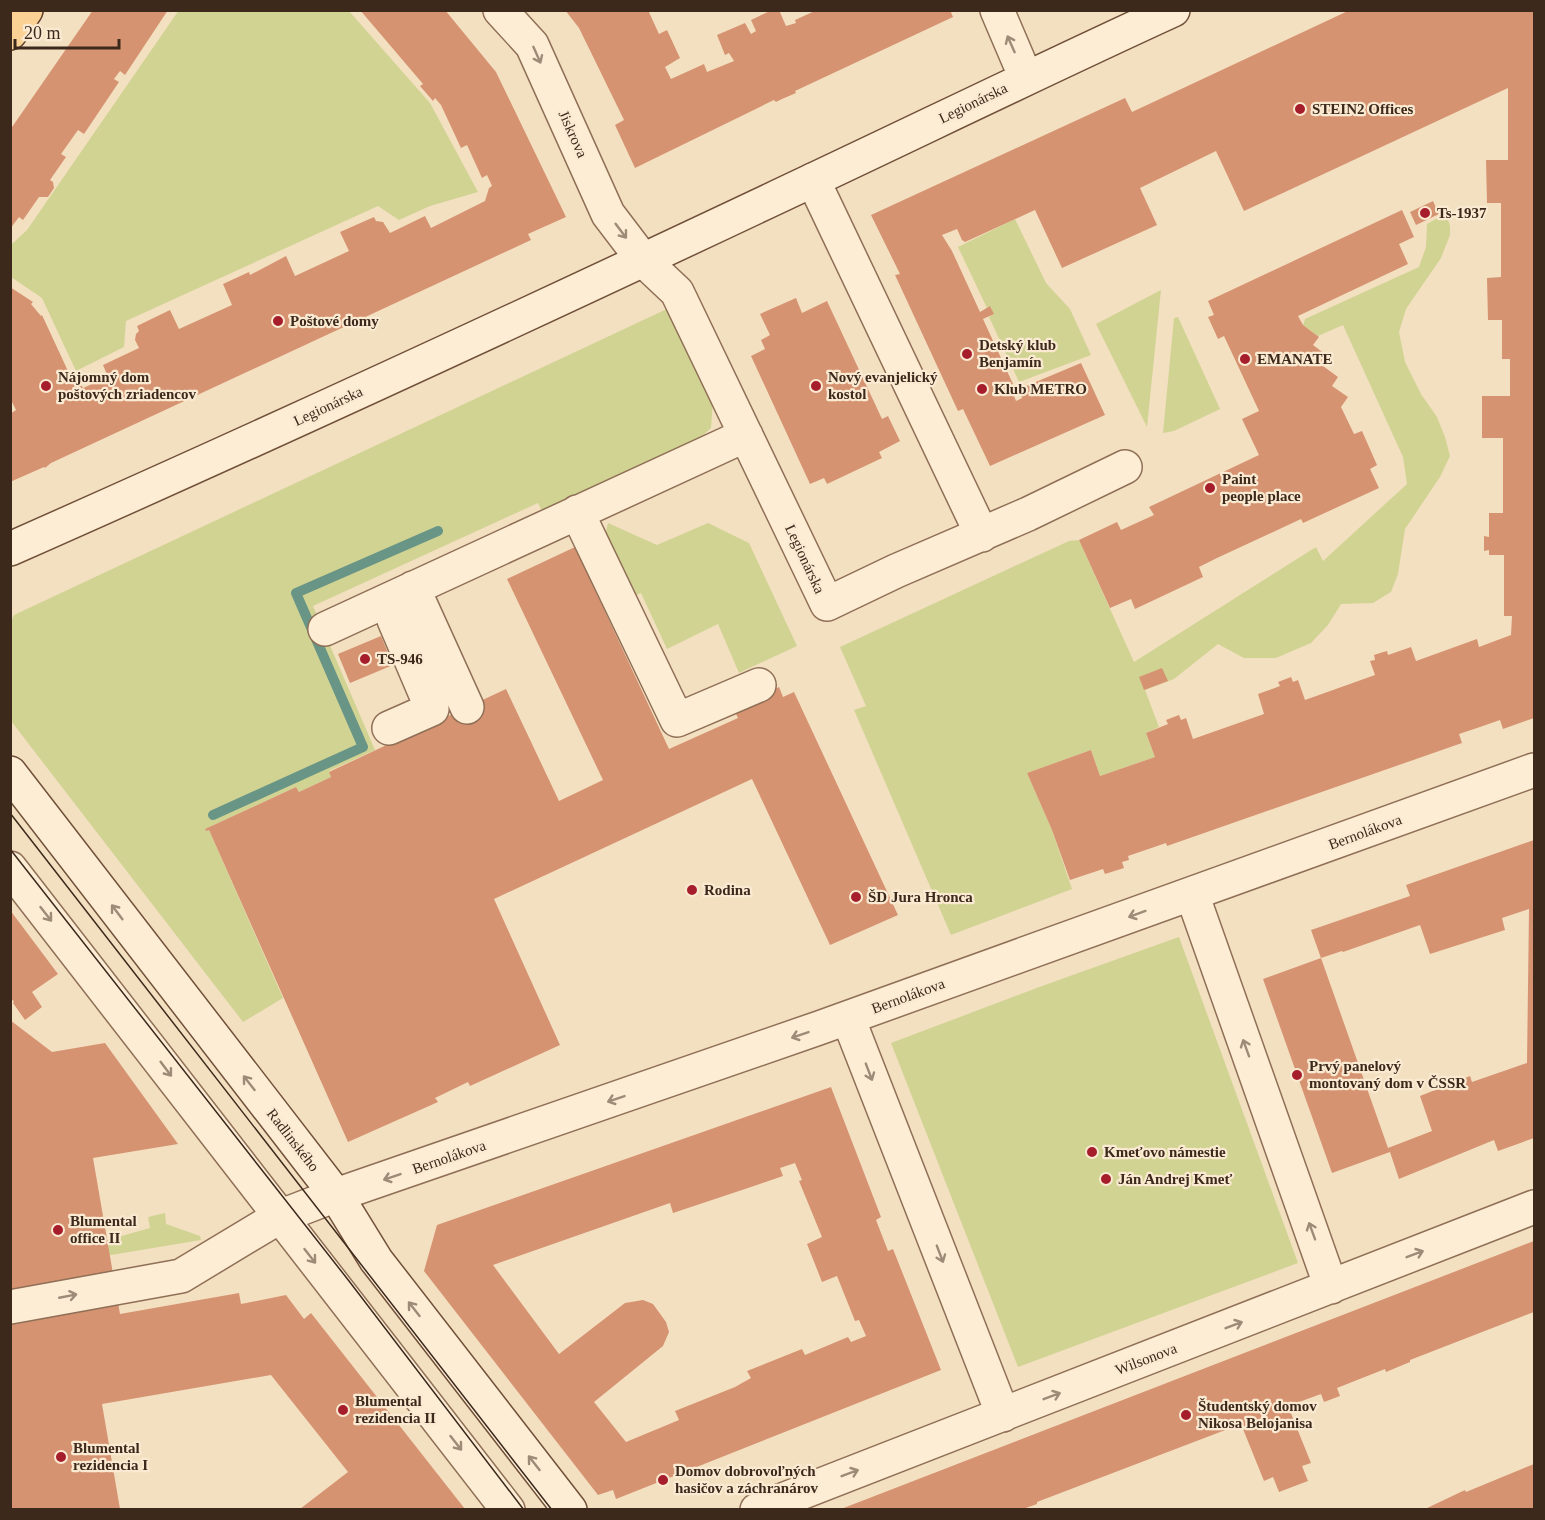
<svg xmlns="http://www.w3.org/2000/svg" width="1545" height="1520" font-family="Georgia,serif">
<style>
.green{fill:#d1d393}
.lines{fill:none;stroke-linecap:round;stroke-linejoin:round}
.stream{stroke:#699586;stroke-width:10}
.building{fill:#d69372;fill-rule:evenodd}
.minor-casing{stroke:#8f6f56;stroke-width:36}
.secondary-casing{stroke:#715039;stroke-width:36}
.primary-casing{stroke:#5c3d2b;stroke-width:36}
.minor{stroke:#fdedd5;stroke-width:33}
.secondary{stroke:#fdedd5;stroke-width:33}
.primary{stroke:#fbd294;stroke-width:33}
.tram{stroke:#3d291c;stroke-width:1.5}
.oneway{stroke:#9d8b78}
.poi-dot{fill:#a61e2b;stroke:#faead1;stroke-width:2}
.labels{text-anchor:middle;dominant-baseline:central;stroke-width:4.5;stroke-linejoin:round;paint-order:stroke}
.street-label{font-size:15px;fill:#3d291c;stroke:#faead1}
.poi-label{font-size:15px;font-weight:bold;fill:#3d291c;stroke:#faead1;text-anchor:start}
</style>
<rect width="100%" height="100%" fill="#f3e0c1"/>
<path class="green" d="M179 10 349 11 430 103 478 192 430 206 399 220 378 206 126 321 124 347 76 371 42 298 11 277V245L27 230Z
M1446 213 1450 226V235L1441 258 1406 309 1399 332 1405 362 1421 394 1437 417 1445 437 1450 456 1440 477 1405 529 1398 574 1391 592 1373 603 1341 604 1328 625 1311 643 1276 658H1244L1218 644 1174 679 1145 690 1159 727 1146 733 1155 757 1100 776 1091 750 1027 773 1052 830 1072 889 951 935 854 710 866 706 840 647 1069 541 1079 540 1134 662 1316 547 1323 561 1407 484 1403 457 1343 325 1318 336 1303 325 1305 319 1419 267 1426 247 1427 224Z
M1015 219 1046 283 1070 309 1091 355 1019 382 989 317 993 314 991 307 987 308 958 247Z
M1161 290 1147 427 1096 324Z
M671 307 713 400 711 428 692 445 543 513 538 503 313 606 375 750 329 771 331 777 299 792 296 787 205 829 206 831 209 830 283 998 243 1022 11 721 10 624 14 615Z
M1178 317 1220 409 1174 431 1163 433 1174 318Z
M608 523 657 545 708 523 749 543 797 646 739 673 718 624 667 649 641 593 629 599 605 536Z
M1179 937 1298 1263 1018 1367 891 1043 1042 986Z
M165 1213 166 1224 200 1236 201 1240 99 1257 97 1243 150 1228 148 1217Z"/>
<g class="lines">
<path class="stream" d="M213 815 363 747 296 593 438 531"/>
</g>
<path class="building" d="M93 10H168L125 75 120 71 114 79 119 82 84 134 78 130 61 154 66 157 50 180 53 182 54 188 48 197H39L23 220 19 217 10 229V130Z
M360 10H445L496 72 566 217 528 234 531 240 51 463 45 468 44 467 10 482V414L16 410 10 398V287L33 302 31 304 41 316 42 315 74 384 79 382 83 388 108 377 103 365 139 348 135 340 136 334 139 331 137 326 170 310 179 329 232 305 223 284 249 272 250 275 286 256 295 276 349 251 340 232 374 217 376 221 383 222 390 233 425 216 431 228 485 201 489 188 492 186 487 175 482 178 467 145 461 148 441 105 435 98 433 101 420 86 423 84Z
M565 10H648L659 34 667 30 680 58 665 67 671 79 704 64 707 72 734 61 729 53 725 55 717 35 745 23 751 34 756 31 751 20 772 10H779L786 26 796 23 795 20 817 10H950L953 17 795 91 796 93 782 99 776 102 774 100 635 168 615 125 624 120 579 28Z
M1350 10H1534V718L1503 729 1500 720 1480 727 1459 734 1462 743 1167 846 1166 843 1128 856 1129 860 1122 862 1124 868 1105 874 1103 869 1070 880 1052 830 1027 773 1091 750 1100 776 1155 757 1146 733 1168 724 1166 720 1179 715 1181 720 1186 718 1193 739 1264 714 1258 694 1280 686 1278 682 1291 677 1293 682 1298 680 1305 700 1375 675 1370 661 1375 660 1374 655 1380 653 1387 651 1388 655 1411 647 1416 661 1477 639 1479 647 1511 635 1512 616H1504V555H1489V550L1484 551V536L1489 537V513H1503V438H1482V396H1510V359H1502V320H1488L1487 278 1501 277V203H1487L1486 160H1508V88L1244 211 1216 151 1140 188 1157 225 1062 268 1035 210 965 242 962 240 957 229 942 235 952 251 980 312 990 306 994 314 983 319 1013 384 1010 385 1016 401 1022 398 1019 389 1081 363 1105 415 990 466 963 409 958 411 895 275 900 274 871 215 1125 98 1132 112Z
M1433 201 1439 214 1416 225 1410 212Z
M1402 210 1414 237 1399 244 1408 264 1298 316 1303 325 1319 337 1313 345 1329 357 1323 366 1338 377 1332 386 1348 397 1341 407 1354 434 1362 431 1377 465 1370 469 1379 488 1303 523 1301 519 1217 558 1199 567 1203 577 1135 609 1131 599 1110 608 1079 540 1117 522 1121 530 1154 515 1149 507 1259 455 1242 419 1259 411 1224 336 1218 339 1208 317 1214 315 1208 301Z
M796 298 802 313 827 301 882 419 888 416 900 441 879 452 882 458 827 484 824 478 810 484 751 356 765 349 761 340 770 335 760 314Z
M575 547 669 749 738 718 733 708 779 687 783 697 794 692 898 915 830 945 752 779 494 899 560 1045 470 1086 468 1082 435 1098 438 1102 348 1142 209 830 206 831 205 829 296 787 299 792 331 777 329 772 506 689 559 801 603 780 507 579Z
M381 636 393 665 350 683 338 654Z
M1162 668 1168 681 1144 690 1139 677Z
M1534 840V1138L1498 1151 1494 1140 1399 1179 1390 1152 1332 1173 1263 979 1321 958 1388 1148 1432 1131 1420 1096 1470 1076 1472 1082 1527 1063 1529 909 1502 918 1505 930 1430 954 1420 925 1343 952 1342 951 1321 958 1311 930 1410 896 1406 885Z
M10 910 58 974 32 992 42 1007 25 1020 13 1003 14 1001 10 999Z
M10 1020 52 1052 105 1043 178 1144 93 1158 120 1314 239 1293 241 1304 286 1295 304 1319 311 1313 465 1509H300L348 1472 271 1375 102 1404 120 1509H10Z
M831 1087 881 1217 876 1220 888 1251 893 1249 941 1370 616 1499 613 1490 598 1495 424 1271 437 1225ZM795 1163 802 1180 799 1181 822 1237 807 1244 822 1282 837 1276 855 1321 859 1320 866 1336 851 1342 848 1337 805 1355 802 1349 747 1371 751 1378 735 1387 675 1411 679 1420 626 1442 594 1402 663 1346 669 1332 666 1322 653 1304 643 1300 625 1303 559 1354 493 1265 670 1203 673 1213 754 1186 783 1176 780 1168Z
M1534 1241V1312L1410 1360V1362L1386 1372 1385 1369 1337 1388 1340 1396 1324 1402 1321 1394 1288 1406 1311 1463 1302 1466 1308 1481 1279 1492 1273 1477 1264 1481 1241 1424 1037 1502V1504L1023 1509H841Z
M1534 1464V1509H1425L1465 1490 1466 1492Z"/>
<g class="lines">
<g class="minor-casing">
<path id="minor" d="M500 10 532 45 608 214 643 260 677 292 827 604 896 571 1028 514 1125 467
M997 10 1026 78
M813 180 982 535
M577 512 677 720 759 685
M413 588 467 707
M325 629 746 435
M389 728 432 709 394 620 413 588
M10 868 508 1510
M1192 894 1331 1287
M848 1018 1003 1415
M10 1307 181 1276 279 1217 336 1195 819 1028 1534 770
M757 1510 1534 1207"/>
</g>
<g class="secondary-casing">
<path id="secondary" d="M10 549C268 435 523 317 777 197 909 135 1040 71 1173 10
M10 773 336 1195 376 1260 570 1510"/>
</g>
<g class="primary-casing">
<path id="primary" d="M10 33 26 10"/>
</g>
<use href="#minor" class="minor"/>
<use href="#secondary" class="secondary"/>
<use href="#primary" class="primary"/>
<path class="tram" d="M10 813 552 1510
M10 849 349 1281 524 1510"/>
</g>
<defs><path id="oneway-shaft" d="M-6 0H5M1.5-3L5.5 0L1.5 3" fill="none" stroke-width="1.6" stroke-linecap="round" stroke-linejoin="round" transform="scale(1.5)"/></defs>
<g class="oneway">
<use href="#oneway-shaft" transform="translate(1011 44) rotate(-114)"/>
<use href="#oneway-shaft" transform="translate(537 55) rotate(66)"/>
<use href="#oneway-shaft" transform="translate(621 231) rotate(53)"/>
<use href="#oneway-shaft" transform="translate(117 912) rotate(-127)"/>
<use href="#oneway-shaft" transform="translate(46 914) rotate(52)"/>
<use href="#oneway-shaft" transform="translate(1137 914) rotate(160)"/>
<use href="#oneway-shaft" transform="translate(800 1035) rotate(161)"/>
<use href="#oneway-shaft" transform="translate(1246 1048) rotate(-110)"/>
<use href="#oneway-shaft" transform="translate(166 1069) rotate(53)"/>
<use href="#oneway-shaft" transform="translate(869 1072) rotate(69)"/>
<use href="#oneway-shaft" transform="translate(249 1083) rotate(-128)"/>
<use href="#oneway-shaft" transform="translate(616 1099) rotate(161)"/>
<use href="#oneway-shaft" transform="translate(392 1177) rotate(161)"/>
<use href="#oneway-shaft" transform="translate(1312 1231) rotate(-110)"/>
<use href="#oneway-shaft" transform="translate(940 1254) rotate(69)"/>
<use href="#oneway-shaft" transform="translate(1415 1254) rotate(-21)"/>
<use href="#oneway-shaft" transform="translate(310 1256) rotate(52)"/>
<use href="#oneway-shaft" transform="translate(68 1296) rotate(-11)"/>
<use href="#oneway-shaft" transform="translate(414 1309) rotate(-128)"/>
<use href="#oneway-shaft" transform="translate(1234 1325) rotate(-21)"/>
<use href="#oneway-shaft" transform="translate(1052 1396) rotate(-21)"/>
<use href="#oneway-shaft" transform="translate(456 1443) rotate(52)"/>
<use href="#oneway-shaft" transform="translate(534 1463) rotate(-128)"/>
<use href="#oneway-shaft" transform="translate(850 1473) rotate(-21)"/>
</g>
<g class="poi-dot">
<circle cx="1300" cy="109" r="6"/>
<circle cx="1425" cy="213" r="6"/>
<circle cx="278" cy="321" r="6"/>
<circle cx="967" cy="354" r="6"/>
<circle cx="1245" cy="359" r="6"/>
<circle cx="46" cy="386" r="6"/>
<circle cx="816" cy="386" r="6"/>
<circle cx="982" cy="389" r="6"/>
<circle cx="1210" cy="488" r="6"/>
<circle cx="365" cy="659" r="6"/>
<circle cx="692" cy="890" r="6"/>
<circle cx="856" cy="897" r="6"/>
<circle cx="1297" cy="1075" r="6"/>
<circle cx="1092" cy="1152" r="6"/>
<circle cx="1106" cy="1179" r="6"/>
<circle cx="58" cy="1230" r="6"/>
<circle cx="343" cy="1410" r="6"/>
<circle cx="1186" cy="1415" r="6"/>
<circle cx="61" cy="1457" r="6"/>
<circle cx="663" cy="1480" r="6"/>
</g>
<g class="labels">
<g class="street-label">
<text transform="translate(973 103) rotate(-26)">Legionárska</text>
<text transform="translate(573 134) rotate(66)">Jiskrova</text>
<text transform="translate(328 406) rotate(-25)">Legionárska</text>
<text transform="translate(805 559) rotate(65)">Legionárska</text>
<text transform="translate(1365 832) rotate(-20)">Bernolákova</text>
<text transform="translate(908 996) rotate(-20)">Bernolákova</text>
<text transform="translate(293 1140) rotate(52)">Radlinského</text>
<text transform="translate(449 1157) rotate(-19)">Bernolákova</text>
<text transform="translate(1146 1359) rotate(-21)">Wilsonova</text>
</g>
<g class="poi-label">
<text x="1312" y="109">STEIN2 Offices</text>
<text x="1437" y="213">Ts-1937</text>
<text x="290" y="321">Poštové domy</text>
<text x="979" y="345">Detský klub<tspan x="979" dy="17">Benjamín</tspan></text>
<text x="1257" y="359">EMANATE</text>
<text x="58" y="377">Nájomný dom<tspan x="58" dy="17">poštových zriadencov</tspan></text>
<text x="828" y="377">Nový evanjelický<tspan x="828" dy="17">kostol</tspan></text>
<text x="994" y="389">Klub METRO</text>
<text x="1222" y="479">Paint<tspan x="1222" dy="17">people place</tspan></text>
<text x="377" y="659">TS-946</text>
<text x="704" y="890">Rodina</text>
<text x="868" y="897">ŠD Jura Hronca</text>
<text x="1309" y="1066">Prvý panelový<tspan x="1309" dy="17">montovaný dom v ČSSR</tspan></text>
<text x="1104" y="1152">Kmeťovo námestie</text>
<text x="1118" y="1179">Ján Andrej Kmeť</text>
<text x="70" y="1221">Blumental<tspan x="70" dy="17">office II</tspan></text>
<text x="355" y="1401">Blumental<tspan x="355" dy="17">rezidencia II</tspan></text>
<text x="1198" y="1406">Študentský domov<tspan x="1198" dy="17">Nikosa Belojanisa</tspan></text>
<text x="73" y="1448">Blumental<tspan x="73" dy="17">rezidencia I</tspan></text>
<text x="675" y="1471">Domov dobrovoľných<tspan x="675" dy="17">hasičov a záchranárov</tspan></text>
</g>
</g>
<rect width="1545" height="1520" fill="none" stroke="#3d291c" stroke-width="24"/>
<path d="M15 39v9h104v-9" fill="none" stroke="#3d291c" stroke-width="3"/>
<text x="24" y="39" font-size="18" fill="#3d291c" stroke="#faead1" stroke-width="4.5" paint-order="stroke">20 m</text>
</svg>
